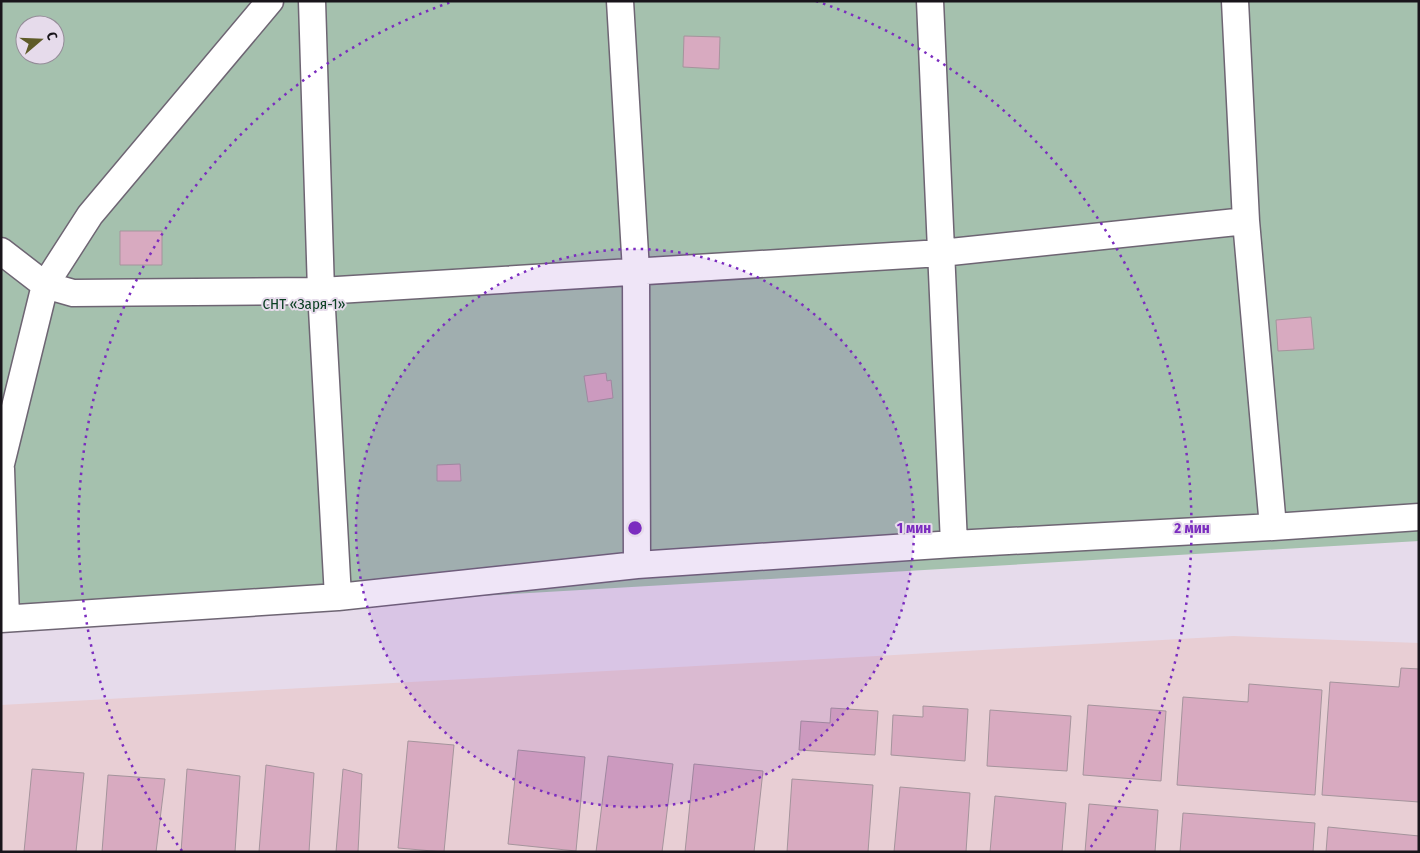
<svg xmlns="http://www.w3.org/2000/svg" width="1420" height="853" font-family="'Fira Sans Condensed',sans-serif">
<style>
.industrial{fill:#e8ced4}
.green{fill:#a5c1ae;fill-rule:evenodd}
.building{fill:#d8aac0;stroke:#a5949c}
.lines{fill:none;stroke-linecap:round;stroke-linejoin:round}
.minor-casing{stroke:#6e6573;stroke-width:29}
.minor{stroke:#fff;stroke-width:26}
.ring{fill:none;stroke:#7b2cbf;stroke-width:2.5;stroke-dasharray:2.5 5}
.labels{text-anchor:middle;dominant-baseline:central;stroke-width:4;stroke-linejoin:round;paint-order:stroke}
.park-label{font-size:15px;fill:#0a3e22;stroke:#e6dbeb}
.centre{fill:#7b2cbf;stroke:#e6dbeb;stroke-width:2.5}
.ring-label{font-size:15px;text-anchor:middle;font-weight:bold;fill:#7b2cbf;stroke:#e6dbeb;stroke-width:4;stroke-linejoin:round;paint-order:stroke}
</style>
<rect width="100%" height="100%" fill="#e6dbeb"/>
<path class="industrial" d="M1233 636 1419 643V852H1V705Z"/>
<path class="green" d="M1 1H1419V541L1 624ZM25 25H55V55H25Z"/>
<path class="building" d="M684 36 720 37 719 69 683 67Z
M120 231H162V265H120Z
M1311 317 1314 349 1278 351 1276 320Z
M606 373 607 381 611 380 613 398 588 402 584 376Z
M460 464 461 481H437V465Z
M1401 668 1419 669V802L1322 795 1330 682 1399 687Z
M1249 684 1322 690 1315 795 1177 785 1183 697 1248 702Z
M1088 705 1166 711 1161 781 1083 775Z
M923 706 968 709 965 761 891 755 893 715 923 717Z
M831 708 878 711 875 755 799 750 801 721 830 723Z
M990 710 1071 716 1067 771 987 766Z
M408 741 454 745 444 852 398 848Z
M518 750 585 757 576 851 508 844Z
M608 756 673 764 662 852H596Z
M694 764 763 771 754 852H685Z
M266 765 314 773 309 852H259Z
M32 769 84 773 76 852H24Z
M187 769 240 776 235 852H181Z
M343 769 362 774 358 852H336Z
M108 775 165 779 156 852H102Z
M792 779 873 785 868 852H787Z
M900 787 970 793 966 852H894Z
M995 796 1066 803 1062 852H990Z
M1089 804 1158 810 1155 852H1085Z
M1183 813 1315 823 1313 852H1180Z
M1328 827 1419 836V852H1326Z"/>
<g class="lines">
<g class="minor-casing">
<path id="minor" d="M312 1 321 291 338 597
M620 1 636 271 637 565
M930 1 954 544
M1235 1 1246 221 1273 527
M1 251 45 285 73 293 321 291 941 253 1246 221
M1 464 45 285 90 215 270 1
M1 469 6 618
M1 619 338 597 637 565 954 544 1273 527 1419 517"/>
</g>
<use href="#minor" class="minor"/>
</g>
<circle cx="635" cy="528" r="279" fill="#7b2cbf" fill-opacity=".12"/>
<g class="ring">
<circle cx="635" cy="528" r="279"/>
<path d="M182 851A557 557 0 0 1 454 1M816 1A557 557 0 0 1 1088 851"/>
</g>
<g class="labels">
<g class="park-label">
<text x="304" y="304">СНТ «Заря-1»</text>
</g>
</g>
<circle cx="635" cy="528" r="8" class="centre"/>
<g class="ring-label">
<text x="914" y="533">1 мин</text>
<text x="1192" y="533">2 мин</text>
</g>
<rect width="1420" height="853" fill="none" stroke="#19151b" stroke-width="5"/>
<g transform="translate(40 40) rotate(71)"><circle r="24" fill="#e6dbeb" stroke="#948c98"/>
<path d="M0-4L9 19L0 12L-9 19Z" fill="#5f5b28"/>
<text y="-8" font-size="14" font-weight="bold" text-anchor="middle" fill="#19151b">С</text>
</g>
</svg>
